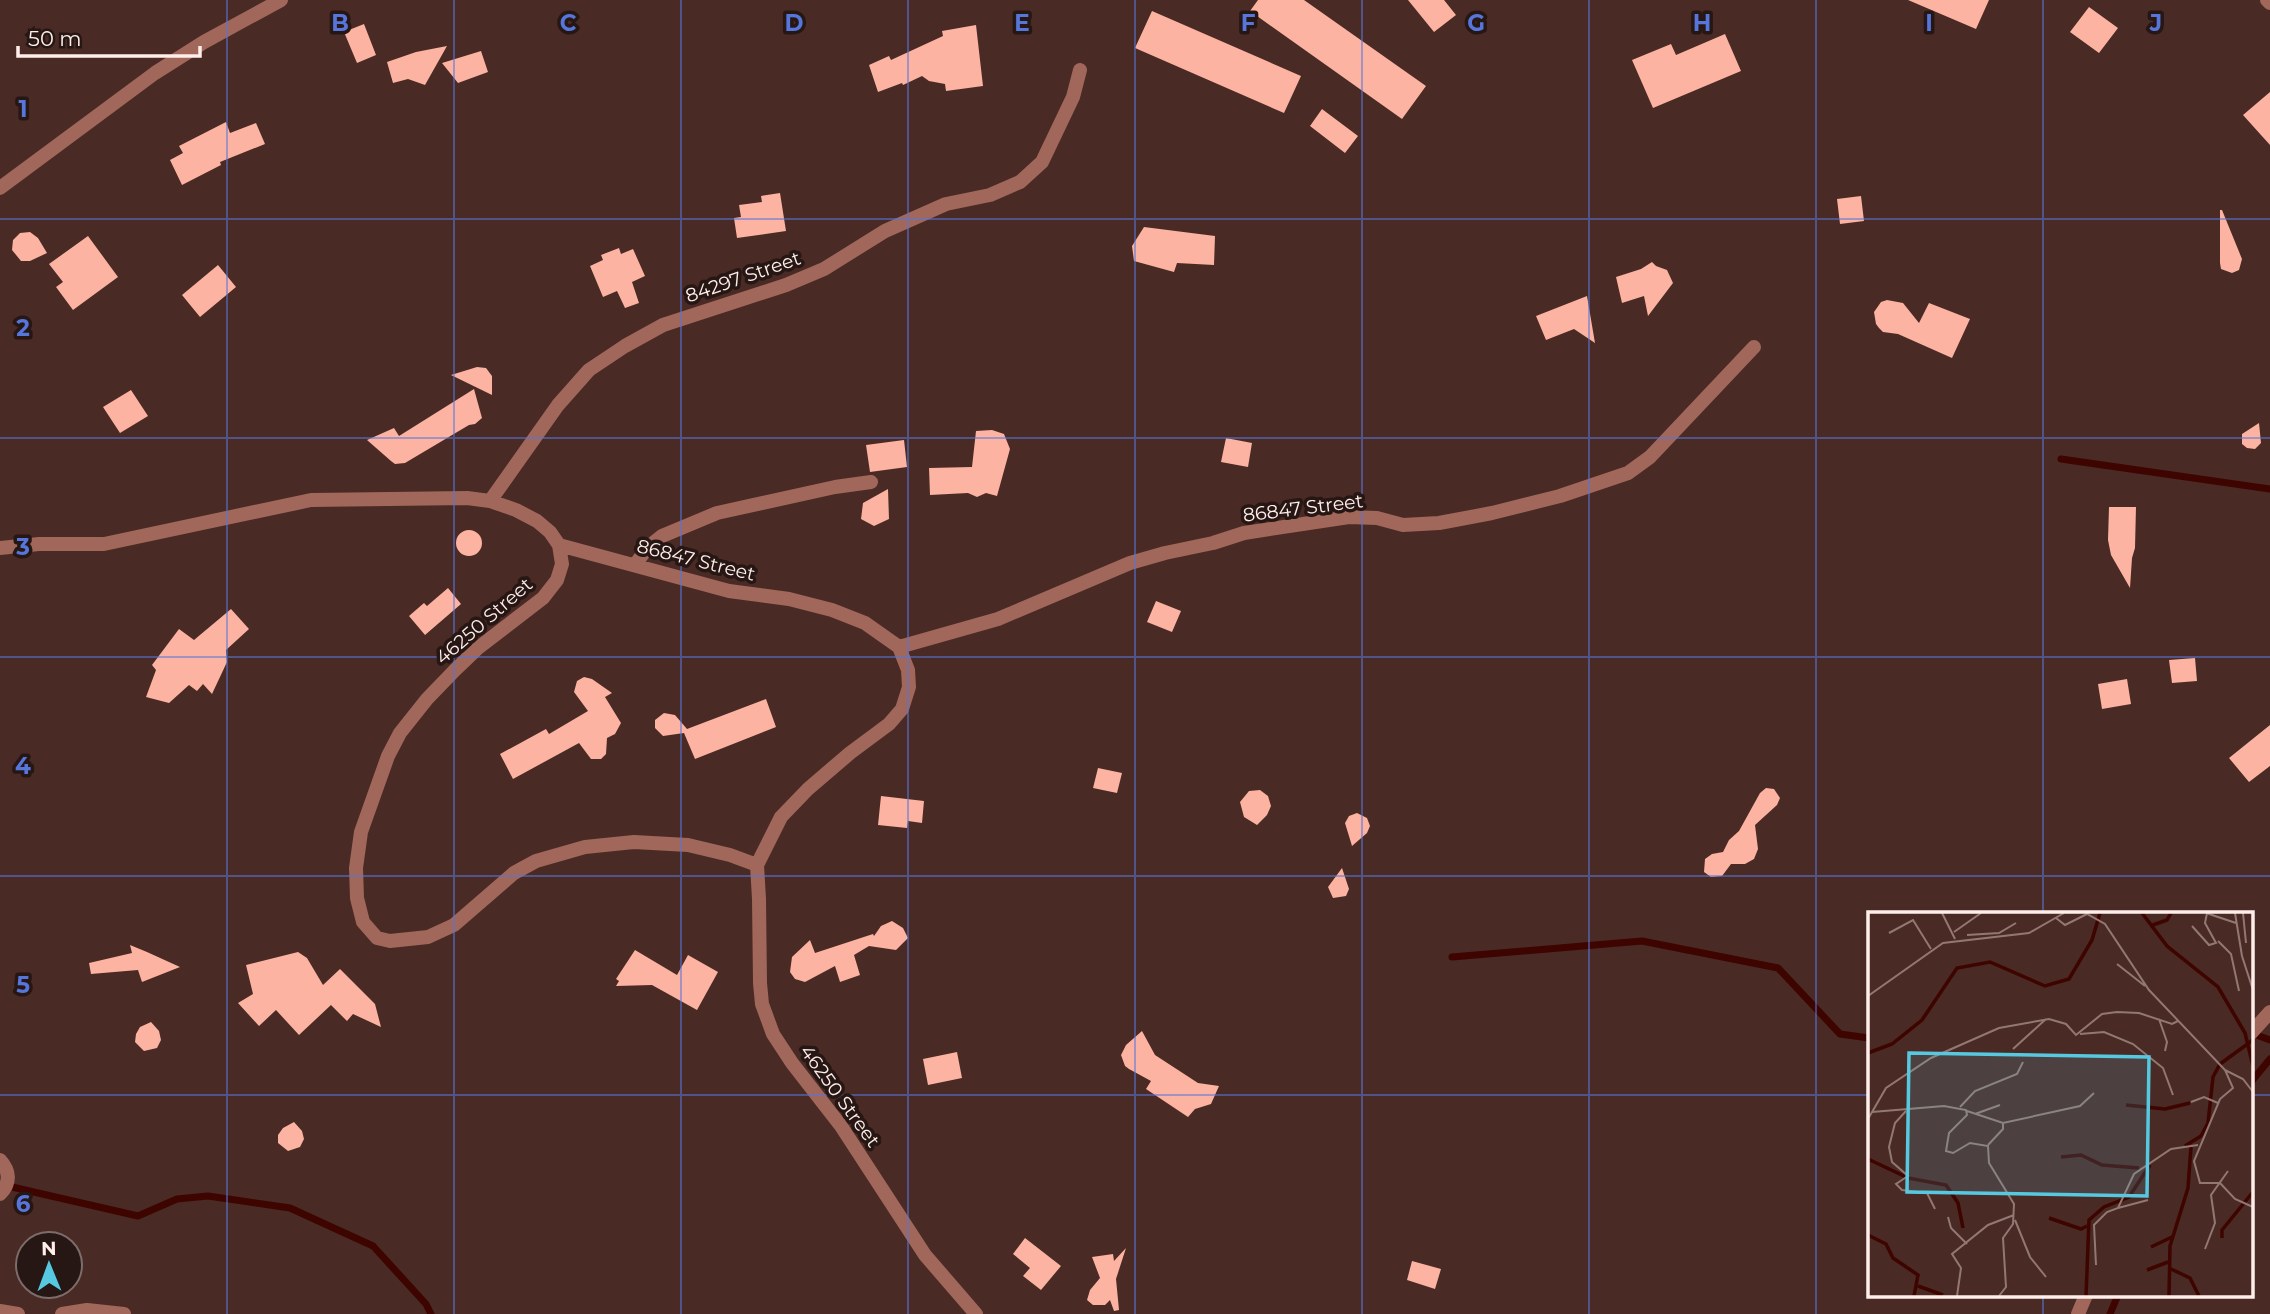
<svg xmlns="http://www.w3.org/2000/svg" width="2270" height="1314" font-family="Montserrat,sans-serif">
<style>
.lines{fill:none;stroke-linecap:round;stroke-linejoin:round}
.stream{stroke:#3e0400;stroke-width:7}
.building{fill:#fcb3a2}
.minor{stroke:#a0675a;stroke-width:14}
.grid{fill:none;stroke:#5676dc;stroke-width:2;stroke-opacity:0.55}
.labels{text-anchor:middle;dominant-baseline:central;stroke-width:7;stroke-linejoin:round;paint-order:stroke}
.street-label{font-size:19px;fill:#ffeeea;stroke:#261714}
.inset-river{fill:none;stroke:#3e0400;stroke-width:3.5}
.inset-road{fill:none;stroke:#927873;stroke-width:2}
.view{fill:#56c9e1;fill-opacity:0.15;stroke:#56c9e1;stroke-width:3.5}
.inset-edge{fill:none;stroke:#ffeeea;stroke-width:3.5}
.grid-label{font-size:23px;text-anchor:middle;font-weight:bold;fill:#5676dc;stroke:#261714;stroke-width:7;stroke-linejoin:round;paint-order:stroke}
</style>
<rect width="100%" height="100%" fill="#4a2a24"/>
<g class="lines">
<path class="stream" d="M2061 459 2270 489
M1452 957 1642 941 1778 968 1840 1034 1869 1038
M2251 1033 2270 1040
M2251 1082 2270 1059
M12 1187 138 1216 177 1199 208 1196 290 1208 373 1246 426 1304 431 1314
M2110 1314 2118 1295"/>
</g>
<path class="building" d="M1258 0H1304L1426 86 1402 119 1250 11Z
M1408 0H1444L1456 15 1434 32Z
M1908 0H1989L1976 29Z
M2089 7 2118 28 2099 53 2070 32Z
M1152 11 1301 76 1284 113 1135 48Z
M364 24 376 55 357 63 344 32Z
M976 25 983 86 946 91 945 84 929 81 922 76 903 85 902 83 878 92 869 65 889 56 891 60 943 36 942 31Z
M1725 34 1741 71 1653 108 1632 60 1671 44 1676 55Z
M447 46 425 85 408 79 393 83 387 62 416 52Z
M481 51 488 72 458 83 442 63Z
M2270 92V145L2243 115Z
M1322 109 1358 136 1345 153 1310 126Z
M226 122 230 133 256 123 265 144 220 162 221 165 182 185 170 160 183 153 179 146Z
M780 193 786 231 737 238 734 218 741 217 739 205 762 202 761 196Z
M1861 196 1864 221 1840 224 1837 199Z
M2220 210H2222L2242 259 2239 270 2232 273 2221 269 2220 263Z
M1144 227 1215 236 1214 265 1177 263 1174 272 1134 261 1132 246Z
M30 232 38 238 47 253 30 261H21L12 250 13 240 20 233Z
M88 236 118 277 73 310 56 287 63 282 49 264Z
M619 248 621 254 633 249 645 276 632 282 639 303 625 308 617 291 603 297 590 266 603 260 601 255Z
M1652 262 1656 266 1667 270 1673 283 1648 316 1644 296 1622 303 1616 277 1641 269Z
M218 265 236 287 200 317 182 295Z
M1587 296 1595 343 1574 329 1546 340 1536 316Z
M1887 300 1903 303 1919 323 1929 303 1970 319 1952 358 1898 334 1883 332 1879 328 1876 324 1874 312 1881 302Z
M477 367 486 368 492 376V395L451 375Z
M474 389 482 418 475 424 469 425 405 463 395 464 391 461 367 440 394 428 399 436Z
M131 390 148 416 120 433 103 407Z
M2259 423 2261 443 2255 449 2247 448 2242 444V434Z
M992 430 1004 434 1010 449 997 496 986 493 977 497 968 493 930 495 929 468 972 467 976 431Z
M1226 438 1252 443 1248 467 1221 462Z
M904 440 907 467 870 472 866 445Z
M888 489 889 519 874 526 861 519 863 503Z
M2109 507H2136L2135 548 2132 558 2130 588 2111 555 2108 540Z
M456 543a13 13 0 1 1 26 0a13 13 0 1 1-26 0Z
M448 588 461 604 425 635 409 616 424 603 427 606Z
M1156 601 1181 611 1172 632 1147 622Z
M231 609 249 629 226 650 227 662 212 694 203 684 197 691 189 685 169 703 146 697 156 670 152 665 179 629 194 640Z
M2195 658 2197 681 2172 683 2169 660Z
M584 677 592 679 612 693 605 697 621 723 615 734 607 738 606 754 601 759H591L579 743 513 779 500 754 546 729 549 734 588 711 574 692 577 681Z
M2127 679 2131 704 2102 709 2098 684Z
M766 699 776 727 695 759 684 733 663 736 655 728V720L664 713 675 715 687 729Z
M2270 725V766L2249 782 2229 758Z
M1098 768 1122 773 1117 793 1093 788Z
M1766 788 1774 789 1780 798 1777 805 1755 825 1758 849 1754 859 1745 864H1731L1722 876 1711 877 1704 872 1705 859 1712 854 1723 852 1729 840 1739 831 1760 793Z
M1260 790 1268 796 1271 806 1267 815 1257 825 1244 817 1240 802 1249 791Z
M881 796 924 801 922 823 908 821 907 828 878 825Z
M1357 813 1367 818 1370 826 1367 833 1352 846 1345 823 1349 816Z
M1342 868 1349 889 1346 896 1333 898 1328 887Z
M892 921 903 928 908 938 896 950 869 946 854 955 860 975 840 982 835 966 805 982 795 979 790 972 792 957 810 940 815 953 873 934 874 936 881 926Z
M130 945 147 952 180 967 142 982 138 970 91 974 89 963 132 953Z
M635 950 677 975 688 955 718 972 697 1010 652 985 616 986 619 981 616 979Z
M298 952 307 958 323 985 340 969 375 1004 381 1027 353 1014 347 1021 331 1005 299 1035 276 1010 259 1026 238 1003 253 994 246 965Z
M151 1022 159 1031 161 1040 157 1048 144 1051 135 1042 136 1034 140 1027Z
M1142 1031 1155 1055 1198 1083 1219 1086 1211 1104 1195 1109 1188 1117 1146 1089 1151 1081 1129 1069 1125 1066 1121 1055 1126 1045Z
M957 1052 962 1078 928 1085 923 1059Z
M294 1122 302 1131 304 1139 300 1147 288 1151 278 1143V1135L283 1128Z
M1025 1238 1061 1266 1041 1290 1023 1276 1030 1268 1013 1254Z
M1126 1248 1116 1279 1119 1310 1114 1311 1110 1300 1105 1305H1093L1087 1300 1090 1290 1100 1278 1092 1257 1113 1254 1114 1261Z
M1412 1261 1441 1269 1435 1289 1407 1280Z"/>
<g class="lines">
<path class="minor" d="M2267 0 2270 3
M0 188 155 73 204 42 281 0
M490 501 558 405 589 370 625 346 663 325 786 285 824 269 885 231 946 204 990 195 1020 182 1042 162 1073 97 1080 70
M559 545 729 591 789 599 832 610 865 623 899 647 908 670 909 687 902 709 889 724 850 753 808 789 781 817 757 865
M0 548 39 544H104L311 500 467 498 490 501 516 510 537 521 550 532 559 545 562 564 557 580 543 598 478 648 455 670 427 699 400 733 388 756 361 832 356 868 357 898 363 922 377 938 390 941 428 937 454 925 514 873 536 861 585 847 634 842 688 845 730 855 757 865 759 899 760 983 762 1004 773 1034 792 1063 841 1126 925 1255 976 1314
M635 565 647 548 662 536 717 513 835 487 871 482
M899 647 998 619 1130 563 1165 553 1213 543 1244 533 1349 517 1377 518 1403 525 1439 523 1492 513 1560 496 1628 473 1650 457 1754 347
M2251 1033 2270 1012
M0 1160C10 1171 11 1183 0 1194
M0 1311 18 1314
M62 1314 87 1310 124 1314
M2078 1314 2086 1295"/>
</g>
<path class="grid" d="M227 0V1314M454 0V1314M681 0V1314M908 0V1314M1135 0V1314M1362 0V1314M1589 0V1314M1816 0V1314M2043 0V913M0 219H2270M0 438H2270M0 657H2270M0 876H2270M0 1095H1869M2251 1095H2270M2043 1295V1314"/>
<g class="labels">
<g class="street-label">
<text transform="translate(743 277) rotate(-19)">84297 Street</text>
<text transform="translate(1303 508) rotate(-7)">86847 Street</text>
<text transform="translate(696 560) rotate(14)">86847 Street</text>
<text transform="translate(484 621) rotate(-41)">46250 Street</text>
<text transform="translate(840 1096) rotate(54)">46250 Street</text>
</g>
</g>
<g transform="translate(1868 912)">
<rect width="385" height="385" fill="#4a2a24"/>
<path class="inset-river" d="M274 1 299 34 350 75 377 121 385 154M282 14 299 8 303 1M0 141 24 132 54 108 89 56 122 50 177 74 201 67 224 28 232 1M258 193 297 197 322 191M317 234 333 224 340 211 345 165 352 152 385 128M193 245 213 243 234 253 271 256M0 247 38 265M40 266 78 273 90 291 95 316M181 306 213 317 219 314M0 323 18 332 25 346 50 363 46 384M354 326V318L385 280M283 335 304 325M301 356 322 366 331 384M279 358 300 350M50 374 75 383M218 384 221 308 236 295 261 285 282 253M301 384 302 334 320 276 323 235"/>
<path class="inset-road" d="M74 1 87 27M338 1 368 11M367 1 374 44 385 78M375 1 378 31M188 6 197 13 219 2 237 12 281 78 357 158M324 14 341 33 348 31 337 11 339 1M86 20 113 1M21 21 45 8 63 37M99 23 131 21 148 11M350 29 363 42 371 79M249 52 277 74M0 84 75 31 161 21 196 1M291 107 299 130 297 139M212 122 236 120 265 132 295 156 305 183M145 137 178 107M385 180 375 167 357 158 365 176 352 187 326 249 332 271H352L367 287 385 295M323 190 336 185 350 191M92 195 107 179 149 162 155 150M38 199 27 211 21 235 24 250 40 264 28 272 34 278 59 281 67 297M99 199 135 211 212 194 226 181M4 200 76 194 98 198 99 203 81 221 78 239 85 241 102 231 120 234 121 251 146 292 145 312 135 326 138 375 131 384M107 202 132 193M0 207 18 176 63 146 131 116 181 107 198 112 208 123 234 102 249 100 271 101 304 112 310 109M120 233 135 217V211M250 296 280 288M80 305 83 316 99 332M147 308 162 345 178 365M337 337 347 311 343 283 360 259M228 353 226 313 239 300 250 296 266 262 303 237 330 233M89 384 93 356 84 342 120 313 146 303"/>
<path class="view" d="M41 141 281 145 279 284 39 280Z"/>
<rect width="385" height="385" class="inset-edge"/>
</g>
<g class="grid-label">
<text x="340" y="31">B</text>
<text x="568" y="31">C</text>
<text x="794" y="31">D</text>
<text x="1022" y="31">E</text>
<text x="1248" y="31">F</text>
<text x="1476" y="31">G</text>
<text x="1702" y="31">H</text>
<text x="1929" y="31">I</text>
<text x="2156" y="31">J</text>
<text x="23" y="117">1</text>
<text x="23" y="336">2</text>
<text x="23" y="555">3</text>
<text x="23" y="774">4</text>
<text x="23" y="993">5</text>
<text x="23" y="1212">6</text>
</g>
<g transform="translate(49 1265) rotate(359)"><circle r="33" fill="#261714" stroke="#7d6d6a" stroke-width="2"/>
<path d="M0-5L12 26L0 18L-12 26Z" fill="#56c9e1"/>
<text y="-10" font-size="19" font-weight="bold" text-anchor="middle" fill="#ffeeea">N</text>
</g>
<path d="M18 46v10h182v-10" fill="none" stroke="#ffeeea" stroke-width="3.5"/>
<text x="28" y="46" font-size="21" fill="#ffeeea" stroke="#261714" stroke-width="5" paint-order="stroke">50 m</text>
</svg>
